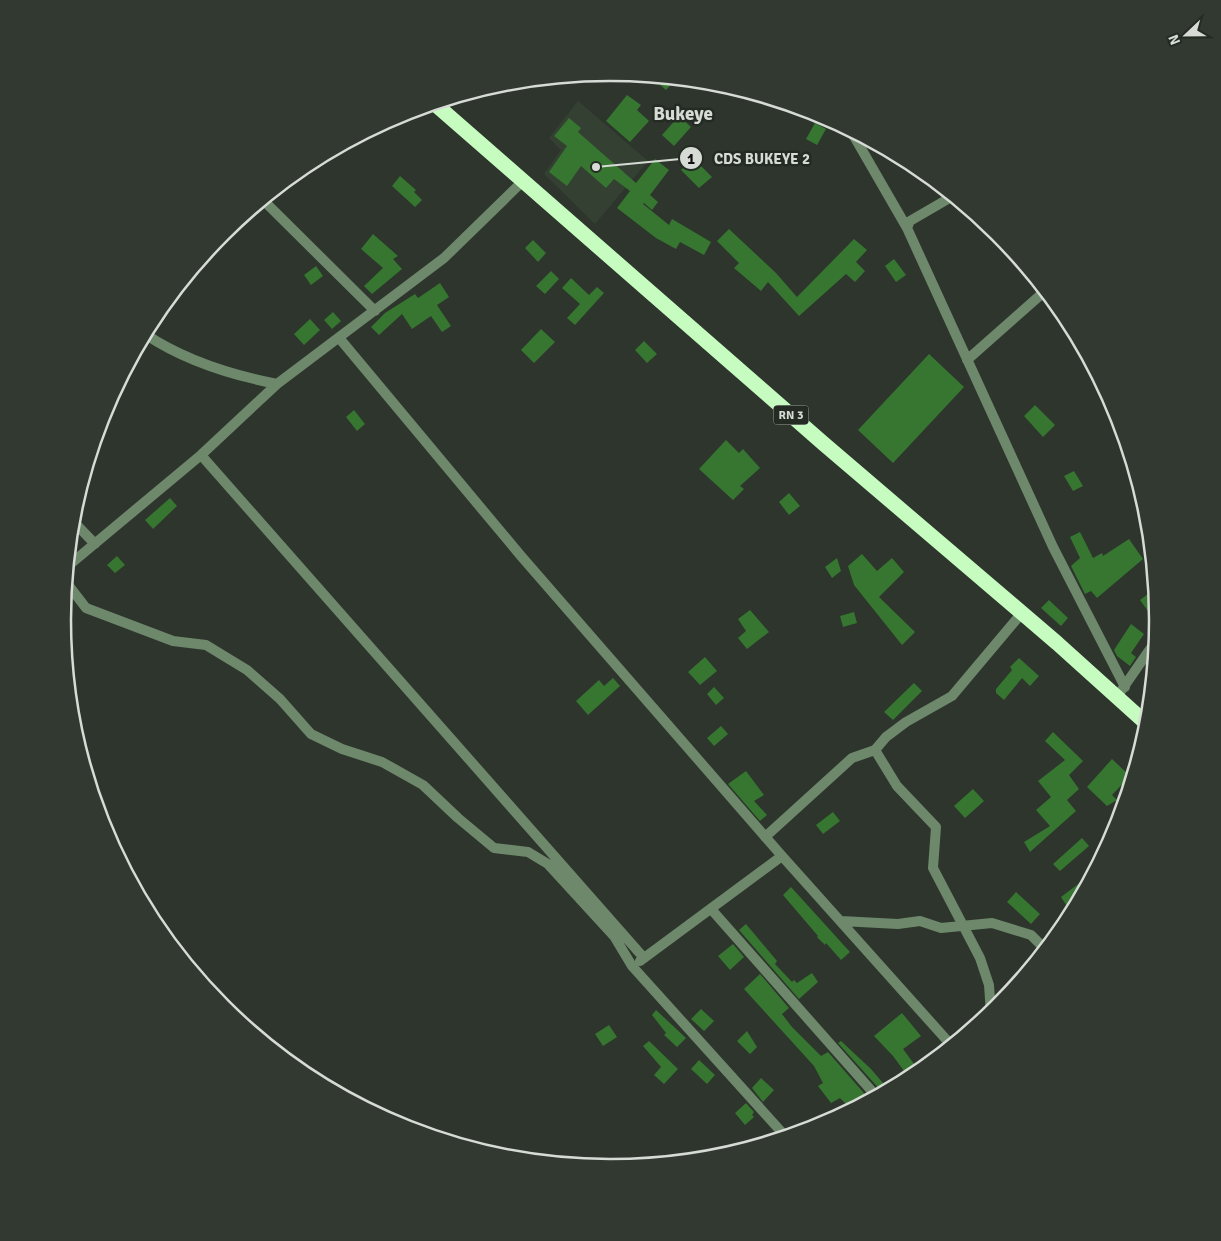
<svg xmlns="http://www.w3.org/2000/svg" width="1221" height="1241" font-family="Signika,sans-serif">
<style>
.built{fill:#344032}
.building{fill:#367630}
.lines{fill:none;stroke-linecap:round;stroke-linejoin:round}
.street{stroke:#6d886a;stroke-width:10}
.highway{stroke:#c6fcbf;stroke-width:15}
.labels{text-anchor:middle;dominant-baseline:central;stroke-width:5;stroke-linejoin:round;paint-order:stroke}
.shield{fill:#232b22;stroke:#a0a6a0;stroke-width:1}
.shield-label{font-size:12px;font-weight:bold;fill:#d6dbd6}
.district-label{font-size:19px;font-weight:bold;fill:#d6dbd6;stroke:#232b22}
.rim{fill:none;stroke:#d6dbd6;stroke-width:2.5}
.leader{fill:none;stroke:#d6dbd6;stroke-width:2}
.callout-dot{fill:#d6dbd6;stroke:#232b22;stroke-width:2}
.mark-label{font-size:15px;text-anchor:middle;font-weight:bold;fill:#111}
.callout-label{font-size:15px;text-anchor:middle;font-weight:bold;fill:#d6dbd6;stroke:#232b22;stroke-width:5;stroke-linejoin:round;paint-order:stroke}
</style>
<rect width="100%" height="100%" fill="#2d352c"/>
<path class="built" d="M578 101 648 161 595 224 544 174 561 150 549 138Z"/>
<path class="building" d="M650 76 666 78 676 79 666 90Z
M627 95 641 105 637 110 649 121 630 142 606 121Z
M679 116 691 127 674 146 662 135Z
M569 118 581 128 578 132 636 183 655 159 669 170 650 195 658 202 652 210 644 203 643 204 669 225 672 219 711 242 704 255 680 242 676 249 656 238 617 208 630 191 614 179 606 188 581 166 567 186 549 172 567 146 554 136Z
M815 123 826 129 817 145 806 139Z
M693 158 712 177 699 188 681 170Z
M400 176 416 190 414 192 422 200 415 207 392 186Z
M729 229 776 273 797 297 854 239 867 250 856 262 865 271 855 282 846 274 799 316 768 282 761 291 734 268 739 263 717 241Z
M373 234 398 256 393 259 402 269 372 294 364 286 383 268 361 249Z
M533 240 546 253 538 262 525 248Z
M894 259 906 275 896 282 885 266Z
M316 266 323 276 311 285 304 275Z
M551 271 559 279 545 294 536 286Z
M571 278 589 295 597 287 604 293 575 325 567 318 580 304 562 288Z
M440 283 449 297 437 305 451 326 442 332 431 316 412 329 402 314 379 335 371 327 385 313 415 294 418 298Z
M333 312 341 321 332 329 324 320Z
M310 319 320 330 304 345 294 334Z
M541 329 555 342 534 363 521 350Z
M644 341 657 354 647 363 635 350Z
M929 354 964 387 893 463 858 430Z
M1035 405 1055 425 1043 437 1024 416Z
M354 410 365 424 357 431 346 417Z
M726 440 739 453 743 449 760 468 740 486 744 489 733 500 699 469Z
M1074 471 1083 486 1073 491 1064 476Z
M789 493 800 506 789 515 779 502Z
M170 498 177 506 153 529 145 520Z
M1080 532 1093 558 1102 553 1103 556 1129 539 1143 559 1097 598 1091 591 1085 594 1071 566 1080 558 1070 537Z
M862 554 877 571 892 558 904 572 879 597 915 632 902 645 854 585 848 566Z
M117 556 125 565 115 573 107 565Z
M837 558 841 571 832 578 825 567Z
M1148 594 1157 605 1158 625 1140 600Z
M1049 600 1068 618 1061 626 1041 608Z
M750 610 769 632 747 649 738 638 746 631 738 619Z
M854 612 857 623 843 627 840 616Z
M1131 624 1144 634 1131 653 1136 657 1130 666 1117 656 1114 650Z
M705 657 717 671 700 685 688 672Z
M1019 658 1039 676 1030 686 1022 678 1004 700 996 693V689L1012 670 1010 667Z
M613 678 620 686 588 715 576 701 599 680 604 686Z
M914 683 922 691 893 720 884 712Z
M714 687 724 698 716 705 707 694Z
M721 726 728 734 714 746 707 738Z
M1053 732 1083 761 1069 775 1079 789 1067 800 1076 811 1030 852 1024 842 1050 826 1036 810 1051 797 1038 781 1065 760 1045 741Z
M1112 759 1130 776 1112 795 1117 800 1107 806 1087 787Z
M746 771 764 795 754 801 767 815 760 821 728 784Z
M973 789 984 801 965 818 954 806Z
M833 812 840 821 823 834 816 825Z
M1082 838 1089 846 1060 871 1053 864Z
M1094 872 1076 907 1070 911 1061 897Z
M791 887 850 952 841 960 826 943 825 945 817 937 818 936 783 895Z
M1016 892 1040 914 1031 924 1007 902Z
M746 924 777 961 775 964 792 982 794 980 797 983 812 973 818 982 799 999 739 930Z
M733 944 744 957 730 970 718 956Z
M760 974 789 1008 782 1014 792 1027 821 1056 828 1052 870 1100 852 1110 840 1098 831 1103 818 1086 823 1083 814 1066 744 989Z
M701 1009 714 1021 704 1031 691 1019Z
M656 1010 686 1038 677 1047 664 1035 666 1033 652 1015Z
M902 1013 921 1036 903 1049 920 1072 910 1079 893 1056 874 1036Z
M609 1025 617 1037 603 1046 595 1034Z
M747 1031 757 1047 750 1054 737 1041Z
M649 1041 678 1069 664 1084 654 1075 661 1067 643 1046Z
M841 1041 871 1069 889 1090 883 1093 838 1043Z
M699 1060 715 1075 707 1084 691 1069Z
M761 1078 774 1090 763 1102 752 1088Z
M746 1103 754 1112 752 1115 754 1117 745 1125 735 1113Z"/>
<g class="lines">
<path class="street" d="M851 131 907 228 1053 547 1125 687
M263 200 375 311
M907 228 910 221 953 196
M145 334C185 361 231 375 277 384
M340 339 521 556 782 856 952 1046
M967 360 1045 291
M201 455 644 958
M72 520 95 544
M68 566 201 455 277 384 444 258 523 181
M66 582 86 608 173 641 206 645 247 670 280 699 311 734 342 749 382 762 423 785 458 818 494 848 528 852 548 864 614 936 632 966 786 1137
M1121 691 1157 639
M765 837 852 758 875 750
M711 909 877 1097
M841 921 898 924 920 921 941 928 992 923 1031 935 1046 950
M640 961 782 856
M991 1014 989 985 980 958 933 868 936 827 897 786 875 750 886 737 906 722 952 696 1021 614"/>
<path class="highway" d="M435 104 824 444 1057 643 1148 725"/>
</g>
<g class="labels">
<rect class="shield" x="773.5" y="405.5" width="35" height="19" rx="4"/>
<g class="shield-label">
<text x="791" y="415">RN 3</text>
</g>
<g class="district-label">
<text x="683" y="114">Bukeye</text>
</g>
</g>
<path d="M0 0H1221V1241H0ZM71 620a539 539 0 1 1 1078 0a539 539 0 1 1-1078 0Z" fill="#313930" fill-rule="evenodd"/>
<path class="rim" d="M71 620a539 539 0 1 1 1078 0a539 539 0 1 1-1078 0Z"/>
<path class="leader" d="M596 167L691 158"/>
<g class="callout-dot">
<circle cx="596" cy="167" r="5"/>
<circle cx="691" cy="158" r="12"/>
</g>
<g class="mark-label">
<text x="691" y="164">1</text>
</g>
<g class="callout-label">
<text x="762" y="164">CDS BUKEYE 2</text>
</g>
<g transform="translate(1186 35) rotate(248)" stroke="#232b22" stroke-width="4" paint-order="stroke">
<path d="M0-4L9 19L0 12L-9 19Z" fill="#d6dbd6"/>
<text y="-8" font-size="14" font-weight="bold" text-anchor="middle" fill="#d6dbd6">N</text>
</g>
</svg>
